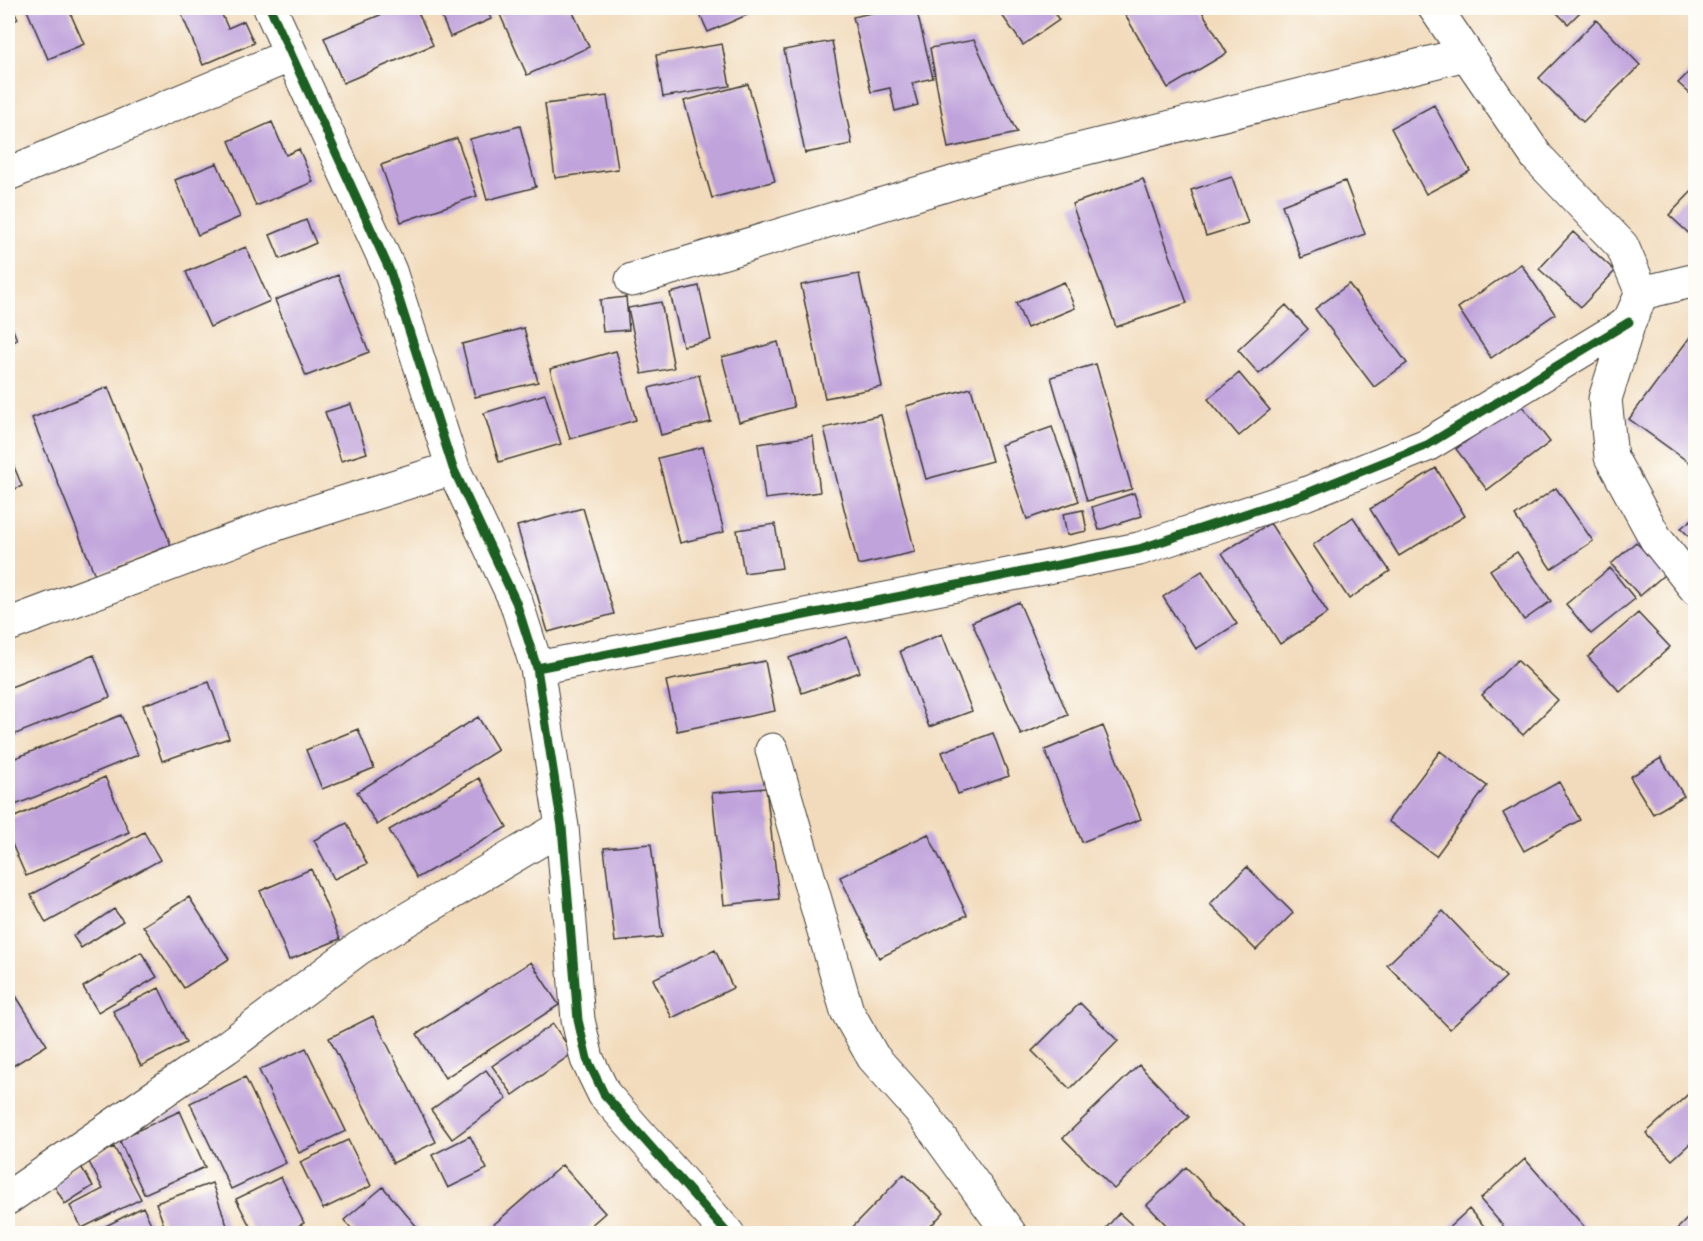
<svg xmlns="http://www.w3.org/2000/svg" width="1703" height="1241" font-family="Kalam,sans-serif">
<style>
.building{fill:#c0a3db}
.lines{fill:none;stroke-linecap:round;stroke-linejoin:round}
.street-casing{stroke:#3c3934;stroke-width:35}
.street{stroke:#fff;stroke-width:33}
.cycleway-casing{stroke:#fdfcf7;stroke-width:13}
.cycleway{stroke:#1b5e20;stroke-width:9}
</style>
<rect width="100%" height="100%" fill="#fdfcf7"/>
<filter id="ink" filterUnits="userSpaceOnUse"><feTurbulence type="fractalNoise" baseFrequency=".0167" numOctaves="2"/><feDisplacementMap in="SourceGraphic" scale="12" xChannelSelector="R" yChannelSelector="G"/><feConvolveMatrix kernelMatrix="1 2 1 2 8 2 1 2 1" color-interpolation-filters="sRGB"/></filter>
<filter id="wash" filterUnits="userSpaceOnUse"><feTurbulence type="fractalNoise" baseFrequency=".008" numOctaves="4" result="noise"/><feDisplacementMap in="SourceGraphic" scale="24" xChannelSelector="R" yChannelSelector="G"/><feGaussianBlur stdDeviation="1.35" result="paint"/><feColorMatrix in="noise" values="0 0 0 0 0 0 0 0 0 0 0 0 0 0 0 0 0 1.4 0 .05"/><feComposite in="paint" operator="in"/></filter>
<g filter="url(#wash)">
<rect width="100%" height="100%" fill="#f2dbbc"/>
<g id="blocks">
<path class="building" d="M8 8H12L18 19 8 23Z
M26 8H68L84 44 48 59Z
M179 8H219L228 28 244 21 254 43 203 65Z
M397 8H416L433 45 343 83 324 38Z
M438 8H486L491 19 450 37Z
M497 8H571L589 47 527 75Z
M697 8H763L708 32Z
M893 8H916L933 78 912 83 918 105 895 111 890 88 871 92 853 17Z
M997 8H1051L1059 20 1023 45Z
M1121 8H1200L1227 53 1168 88Z
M1552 8H1584L1568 24Z
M1596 20 1640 65 1583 122 1539 78Z
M974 40 1017 133 948 148 930 48Z
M832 41 852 144 805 153 784 50Z
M722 44 730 86 663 97 656 55Z
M1696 65V99L1678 83Z
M748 84 775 181 712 198 684 101Z
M607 96 618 169 555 178 545 104Z
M1434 105 1470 171 1426 194 1391 128Z
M272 122 286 155 299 149 313 182 256 206 229 141Z
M520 126 536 187 487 200 470 139Z
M457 138 477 196 401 222 381 165Z
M217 163 240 217 198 235 175 180Z
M1232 177 1248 223 1206 236 1191 190Z
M1143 179 1187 303 1116 327 1072 204Z
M1345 181 1365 234 1301 258 1282 205Z
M1696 187V240L1669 215Z
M306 220 316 243 280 259 270 235Z
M1573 232 1615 271 1581 307 1539 269Z
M246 247 270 301 210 327 186 272Z
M1521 264 1555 314 1491 358 1458 308Z
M859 274 882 387 825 398 801 285Z
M338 275 369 352 306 376 275 300Z
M1064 282 1075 308 1027 328 1016 303Z
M1349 284 1407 363 1374 387 1315 309Z
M699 286 711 340 683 346 670 293Z
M626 297 629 330 603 332 600 300Z
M661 302 674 368 642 374 628 308Z
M1286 305 1308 329 1259 374 1238 350Z
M8 317 17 340 8 345Z
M524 328 538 382 475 397 462 344Z
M1696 329V464L1694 466 1629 419Z
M778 342 794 407 739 422 722 357Z
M616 351 636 420 570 439 550 369Z
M1096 364 1132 489 1087 501 1051 377Z
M1239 373 1270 410 1239 436 1208 399Z
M699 375 711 422 661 435 649 388Z
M108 387 171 545 95 575 32 418Z
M971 388 992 461 926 479 906 406Z
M545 394 561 444 499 462 484 413Z
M1519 402 1550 442 1487 490 1456 449Z
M351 404 367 453 341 461 325 412Z
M881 415 915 552 858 565 824 428Z
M1052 427 1079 501 1027 519 1001 445Z
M813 436 820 492 765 499 758 444Z
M703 447 724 532 680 543 658 458Z
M8 452 22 486 8 492Z
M1436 468 1465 516 1399 556 1370 509Z
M1556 488 1593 541 1551 569 1515 516Z
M1134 493 1142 516 1099 530 1092 507Z
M583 508 614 614 548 632 517 526Z
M1083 510 1087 531 1067 535 1063 514Z
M1696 516V544L1681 528Z
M1353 517 1390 571 1349 599 1313 545Z
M1270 523 1328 613 1280 644 1222 553Z
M775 524 782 568 744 573 737 530Z
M1636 542 1665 574 1640 596 1611 564Z
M1517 552 1551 601 1524 620 1490 570Z
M1610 568 1635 599 1591 634 1566 604Z
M1202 571 1237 624 1196 649 1163 597Z
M1019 602 1068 715 1021 735 972 622Z
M1638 613 1670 647 1620 692 1588 657Z
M942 634 972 711 929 727 900 651Z
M847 637 860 672 802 693 789 658Z
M94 655 110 697 8 737V688Z
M1517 660 1558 700 1523 735 1482 695Z
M765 661 775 711 677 731 666 681Z
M209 682 229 738 162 761 143 705Z
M121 715 138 755 8 808V761Z
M478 717 498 750 377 825 357 792Z
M1103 726 1141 819 1082 842 1045 750Z
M358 729 374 768 322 789 306 750Z
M993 733 1009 776 958 794 942 752Z
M1440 751 1487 786 1436 856 1388 821Z
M1661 758 1684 796 1653 814 1630 777Z
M105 777 129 832 26 876 8 835V820Z
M479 778 507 827 417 878 389 830Z
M1559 782 1580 820 1524 851 1503 813Z
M766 788 779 899 724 905 712 793Z
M347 823 367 864 334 879 314 840Z
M144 832 160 860 46 923 31 895Z
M928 834 967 915 879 958 840 877Z
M651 844 662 937 615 942 604 848Z
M1247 867 1293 913 1256 950 1210 904Z
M311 869 340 939 289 960 260 891Z
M189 897 229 959 184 988 143 926Z
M114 909 123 921 81 948 73 936Z
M1443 911 1506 977 1450 1029 1387 965Z
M715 950 733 988 672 1018 653 979Z
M141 952 157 977 98 1012 83 987Z
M531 962 559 1005 445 1078 417 1034Z
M159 988 186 1043 141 1066 113 1011Z
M16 996 47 1045 8 1069V1001Z
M1080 1003 1118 1041 1070 1089 1032 1051Z
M373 1016 436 1142 393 1163 329 1038Z
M553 1024 573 1053 513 1095 492 1066Z
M306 1048 346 1131 299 1153 259 1070Z
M1139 1065 1189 1117 1114 1189 1063 1138Z
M486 1070 507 1099 452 1139 431 1110Z
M245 1077 286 1163 231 1189 190 1103Z
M1696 1087V1138L1672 1160 1646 1133Z
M180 1111 205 1167 144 1194 119 1139Z
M470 1136 487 1169 448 1188 432 1155Z
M348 1140 371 1186 323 1209 300 1162Z
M114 1147 141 1199 82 1228 70 1206 103 1189 88 1160Z
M1525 1159 1588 1231 1585 1234H1510L1480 1199Z
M80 1165 93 1186 65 1204 52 1182Z
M562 1165 605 1213 581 1234H483Z
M1186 1167 1251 1234H1175L1147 1205Z
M904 1174 944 1212 923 1234H846Z
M281 1177 304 1223 283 1234H254L236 1199Z
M212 1183 230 1234H167L156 1203Z
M383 1187 423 1234H356L344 1220Z
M143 1207 156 1234H90Z
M1469 1209 1491 1234H1442Z
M1119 1213 1142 1234H1101Z
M1693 1213 1696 1234H1672Z"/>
</g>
</g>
<g filter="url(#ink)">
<use href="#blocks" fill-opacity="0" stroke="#3c3934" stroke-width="1.5"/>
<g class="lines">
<g class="street-casing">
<path id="street" d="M270 8 390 271 453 468 516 602 537 668 562 827 578 1020 587 1059 604 1094 728 1234
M1435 8 1537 157 1622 246 1642 293 1629 322 1605 399 1611 457 1656 539 1696 589
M8 174 291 55
M632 280 982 174 1466 54
M1642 293 1696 280
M8 625 279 523 453 468
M537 668 1139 549 1305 494 1427 445 1629 322
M772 750 847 1011 873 1057 920 1110 1010 1234
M8 1198 227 1047 359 948 562 827"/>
</g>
<use href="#street" class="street"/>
<g class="cycleway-casing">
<path id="cycleway" d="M270 8 390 271 453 468 516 602 537 668 562 827 578 1020 587 1059 604 1094 728 1234
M537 668 1139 549 1305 494 1427 445 1629 322"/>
</g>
<use href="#cycleway" class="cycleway"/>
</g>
</g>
<rect width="1703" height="1241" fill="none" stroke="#fdfcf7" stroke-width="30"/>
</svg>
